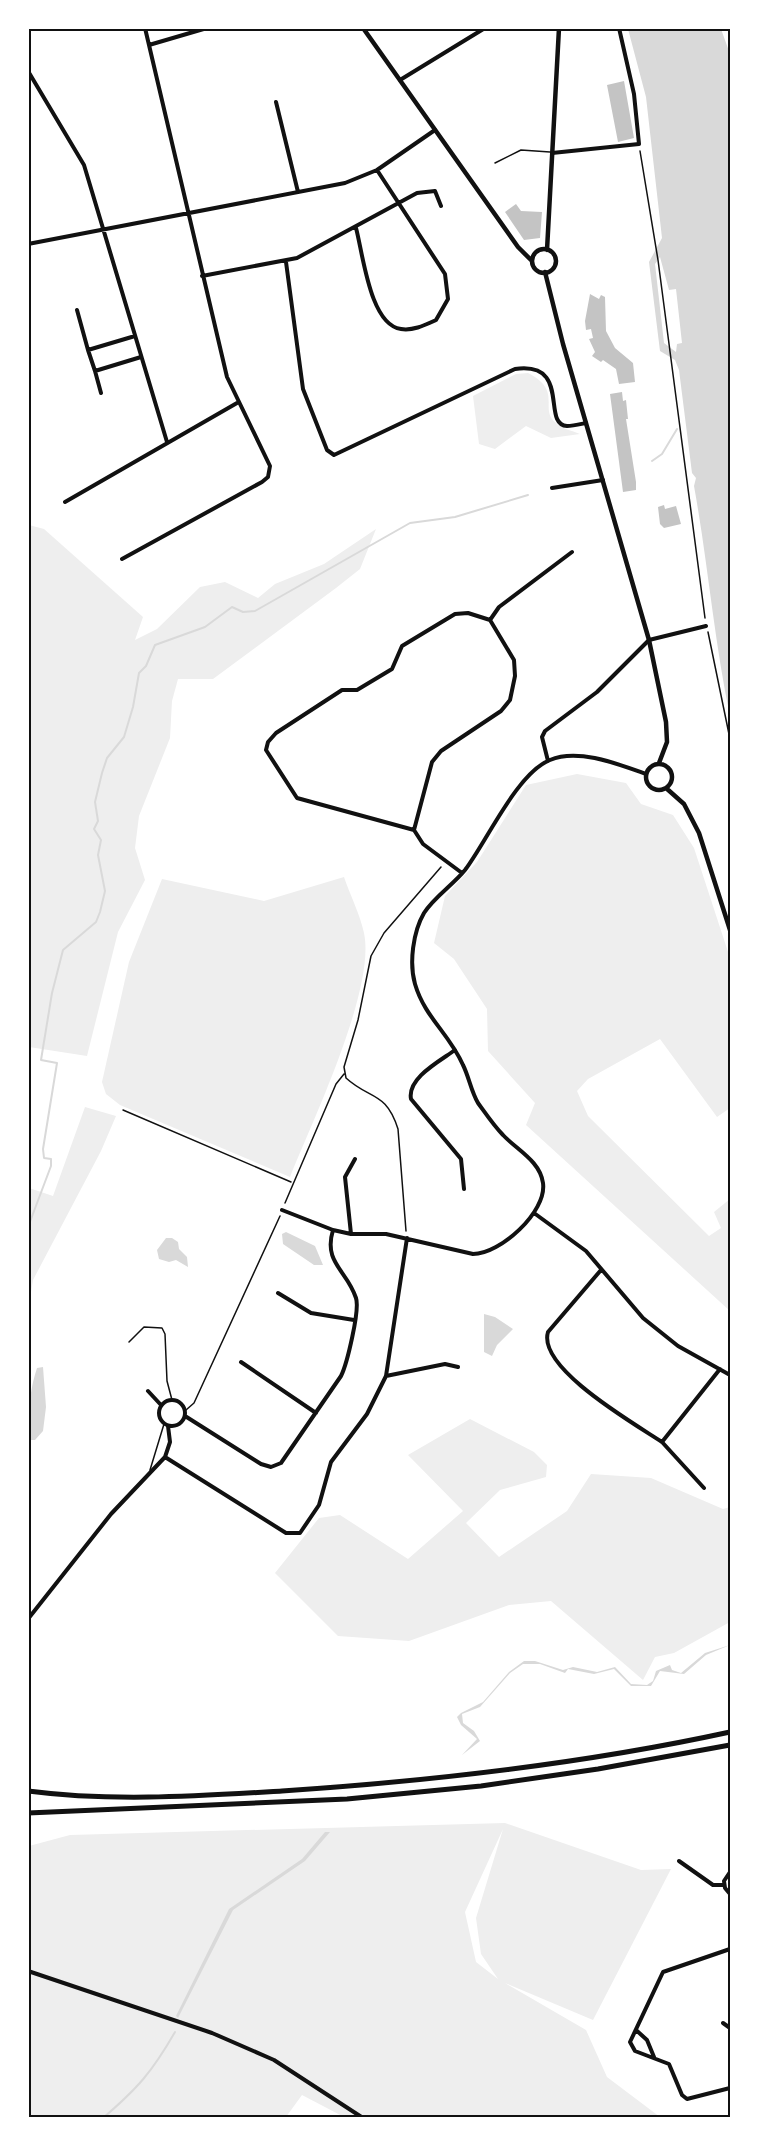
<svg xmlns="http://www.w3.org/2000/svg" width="759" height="2146" font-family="Figtree,sans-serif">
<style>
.green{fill:#eee;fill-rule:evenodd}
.water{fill:#d9d9d9;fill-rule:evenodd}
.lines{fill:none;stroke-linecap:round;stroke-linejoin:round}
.stream{stroke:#d9d9d9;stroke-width:2}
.building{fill:#c4c4c4}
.path{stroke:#111;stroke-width:1.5}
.service{stroke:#111;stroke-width:1.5}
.minor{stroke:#111;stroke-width:4}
.tertiary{stroke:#111;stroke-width:4.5}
.primary{stroke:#111;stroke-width:5}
.neatline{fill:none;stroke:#111;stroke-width:2}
</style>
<rect width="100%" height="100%" fill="#fff"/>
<path class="green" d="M528 373C563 391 539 408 555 422 563 430 571 430 580 434L551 438 526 426 495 449 479 444 473 396 516 374Z
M29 525 44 529 143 617 135 640 157 629 200 587 225 582 258 598 275 584 324 564 376 529 360 569 336 588 213 679H178L172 701 170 738 139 816 135 848 145 880 118 932 87 1056 29 1047Z
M577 774 626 783 641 804 673 815 694 848 730 958V1108L717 1117 660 1039 588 1079 577 1091 588 1116 709 1236 721 1228 714 1212 730 1199V1311L526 1125 535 1103 488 1051 487 1009 454 959 434 943 445 896 477 862 526 785Z
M344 877C350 895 360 914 364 933 376 989 312 1122 290 1177L120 1105 106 1094 102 1082 129 962 162 879 264 901Z
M85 1107 116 1116 101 1151 33 1280 29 1304V1188L53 1196Z
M470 1419 534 1452 547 1465 546 1477 500 1490 466 1523 499 1557 567 1511 591 1474 651 1478 723 1509 730 1507V1622L674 1653 655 1657 643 1680 551 1601 509 1605 409 1641 338 1636 275 1573 319 1518 340 1515 408 1559 463 1511 408 1455Z
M505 1823 641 1870 671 1869 593 2020 505 1983 586 2030 607 2077 660 2117H344L302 2095 286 2117 29 2118V1846L70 1835ZM503 1829 476 1918 481 1954 498 1979 476 1962 465 1912Z"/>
<path class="water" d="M628 29H721L730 54V716C714 640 708 563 694 486L696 478 692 473 679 370 675 360 660 351 649 262 662 238 646 97ZM660 257 669 290 676 289 682 343 677 344 676 352 664 343 655 264Z
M286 1232 315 1246 323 1265H314L283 1244 282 1234Z
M166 1238H172L178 1242 179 1249 187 1257 188 1267 176 1260 169 1262 159 1259 157 1250Z
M484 1314 495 1317 513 1329 497 1345 492 1356 484 1352Z
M43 1367 46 1407 43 1431 35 1440H29C28 1415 29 1392 37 1368Z
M730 1645 706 1655 684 1674 660 1671 651 1686H631L614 1669 594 1674 568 1669 565 1673 540 1664H523L510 1673 480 1707 462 1714 463 1723 474 1731 480 1741 462 1755 477 1739 461 1725 457 1717 461 1713 483 1702 509 1672 524 1661H535L563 1670 573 1667 597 1672 615 1667 631 1684 647 1685 653 1681 656 1671 670 1665 672 1670 681 1673 705 1653Z
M325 1832H330L305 1861 233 1910 178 2018 176 2016 229 1909 302 1859Z"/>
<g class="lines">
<path class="stream" d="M652 461 662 454 677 429
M28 1227 51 1166V1159L44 1158 43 1149 57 1063 41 1060 52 993 63 950 96 922 100 912 105 891 98 855 101 840 94 829 98 821 95 802 102 773 107 758 124 737 133 707 139 673 146 666 155 645 205 627 232 607 243 612 255 611 410 523 455 517 528 495
M103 2118C138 2088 152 2072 175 2032"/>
</g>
<path class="building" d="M624 81 634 138 618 142 607 85Z
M516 204 521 211 542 212 540 238 524 240 505 212Z
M590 294 599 299 601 295 605 297 606 331 615 348 633 363 635 382 619 384 616 369 603 360 601 362 592 356 595 352 589 339 593 338 591 329 586 330 585 321Z
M622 392 623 401 626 400 628 419H626L636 482V490L623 492 610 394Z
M664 505 665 509 676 506 681 524 664 528 660 524 658 507Z"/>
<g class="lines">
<path class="path" d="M640 151 658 260 705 618
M708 632 730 739
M123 1110 291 1182
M285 1203 336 1084 344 1074
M406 1231 398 1129C386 1091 370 1100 346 1078L344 1067 358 1020 371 956 384 933 441 867
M186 1410 194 1403 280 1216"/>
<path class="service" d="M495 163 521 150 550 152
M129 1342 144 1327 162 1328 165 1334 167 1381 172 1400
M150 1470 164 1424"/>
<path class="minor" d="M149 45 207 28
M28 71 84 165 167 442
M400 80 485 28
M276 102 298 192
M552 153 639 144 634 94 619 28
M356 228C363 254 370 325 401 329 413 331 425 325 436 320L448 299 445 274 377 170
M28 244 345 183 377 170 435 130
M286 262 303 389 327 450 334 455 515 369C572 361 541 425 567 426 573 426 581 424 586 423
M202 276 297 258 417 193 435 191 441 206
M77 310 88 350
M135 336 88 350 95 371 141 357
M95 371 101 393
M552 488 603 480
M65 502 237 403
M122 559 262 482 268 477 270 466 227 377 145 28
M490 620 499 607 572 552
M548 761 542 737 545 731 597 692 649 640 706 626
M414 830 432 762 441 751 501 711 510 700 515 676 514 660 490 620 468 613 455 614 402 646 392 669 357 690H342L276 733 268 742 266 750 297 798 414 830 423 844 462 873
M455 1050C440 1061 407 1078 411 1099L461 1159 464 1189
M282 1210 333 1230 351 1234H386L473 1254C500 1254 547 1212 543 1183 540 1161 517 1150 503 1135 494 1126 486 1114 478 1103 471 1091 469 1077 463 1065 449 1033 425 1018 415 984 409 963 413 932 424 913 434 897 453 885 465 870 487 841 517 773 550 760 578 748 618 764 646 774
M534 1213 586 1251 643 1318 678 1346 730 1375
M351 1234 345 1177 355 1159
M601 1270 548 1332C537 1368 635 1424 662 1442L720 1369
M278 1293 311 1313 354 1320
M241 1362 316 1413
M386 1376 445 1364 458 1367
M148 1391 161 1405
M159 1413a13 13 0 1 1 26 0a13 13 0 1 1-26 0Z
M185 1416 261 1464 271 1467 281 1463 341 1376C347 1364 360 1310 356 1298 347 1270 323 1263 333 1230
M662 1442 704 1488
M165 1457 286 1533H300L319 1505 331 1462 367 1414 386 1376 407 1238
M28 1619 111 1514 165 1457 170 1442 168 1426
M679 1861 713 1885H724
M730 1872 724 1881 725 1888 730 1894
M730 1949 663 1972 630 2042 635 2051 669 2064 682 2095 687 2099 730 2088
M28 1971 212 2033 274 2060 363 2118
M723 2023 730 2028
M636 2030 647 2040 654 2057"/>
<path class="tertiary" d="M363 28 518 247 532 261
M532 261a12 12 0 1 1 24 0a12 12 0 1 1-24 0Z
M547 250 559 28
M545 272 563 344 649 640 666 722 667 742 659 763
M646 777a13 13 0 1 1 26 0a13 13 0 1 1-26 0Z
M666 788 684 804 699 833 730 930"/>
<path class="primary" d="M28 1791C112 1802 198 1796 282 1791 432 1781 583 1764 730 1732
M28 1813 347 1799 481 1786 598 1769 730 1745"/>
</g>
<rect width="759" height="2146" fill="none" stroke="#ffffff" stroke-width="60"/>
<rect x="30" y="30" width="699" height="2086" class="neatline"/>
</svg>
